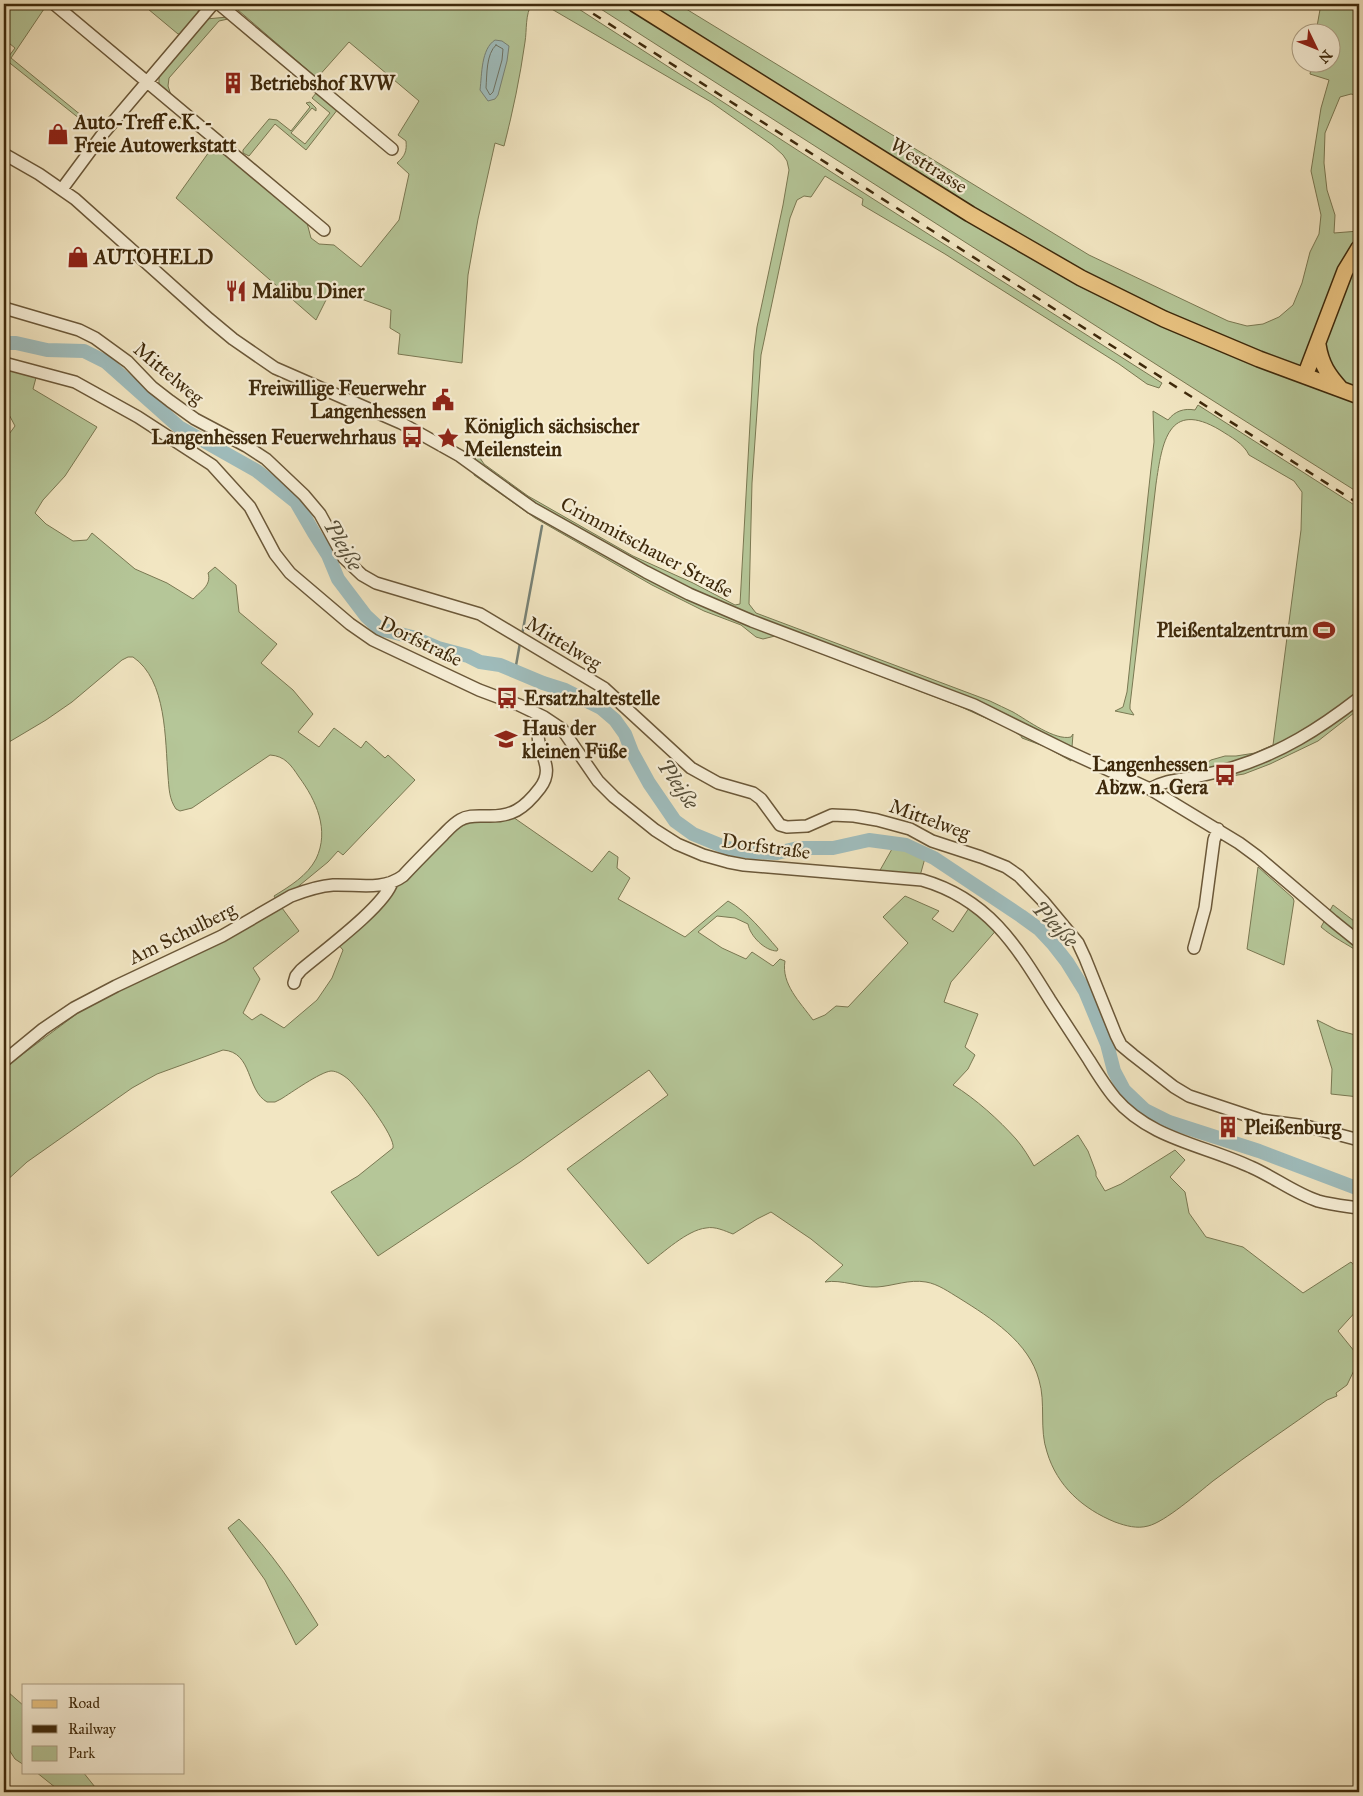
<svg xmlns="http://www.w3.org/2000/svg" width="1363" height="1796" font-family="'IM FELL Great Primer',serif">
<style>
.green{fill:#b5c698;stroke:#7a7852}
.water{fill:#9fbdbd;stroke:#788276}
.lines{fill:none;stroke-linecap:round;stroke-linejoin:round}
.shore{stroke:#6e7364;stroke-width:1}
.stream{stroke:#788276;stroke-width:2.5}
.river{stroke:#9fbdbd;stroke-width:14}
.minor-casing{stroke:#6b5839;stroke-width:14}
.major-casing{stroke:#3e290b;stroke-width:18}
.minor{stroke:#f7efd7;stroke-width:11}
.major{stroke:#e9c381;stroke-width:15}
.rail{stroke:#3e290b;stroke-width:2.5;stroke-dasharray:9 9;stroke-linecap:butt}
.labels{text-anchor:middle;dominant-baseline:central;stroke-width:4.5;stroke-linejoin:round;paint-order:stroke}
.poi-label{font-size:20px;font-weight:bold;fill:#3e290b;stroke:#f7efd7;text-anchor:start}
.street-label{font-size:20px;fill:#3e290b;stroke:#f7efd7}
.water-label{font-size:21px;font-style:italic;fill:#564e38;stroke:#f7efd7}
</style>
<rect width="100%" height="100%" fill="#f2e6c2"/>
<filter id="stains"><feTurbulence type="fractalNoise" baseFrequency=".004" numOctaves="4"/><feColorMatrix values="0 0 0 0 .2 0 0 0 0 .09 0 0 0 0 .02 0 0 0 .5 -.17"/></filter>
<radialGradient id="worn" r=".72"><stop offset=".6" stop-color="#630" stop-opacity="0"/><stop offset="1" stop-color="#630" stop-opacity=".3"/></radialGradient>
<path class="green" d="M4 4H43L46 6 11 58 98 129 95 131 6 60 15 48 4 39Z
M142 4H201C198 16 189 24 180 34H178Z
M231 4H532C525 14 527 30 525 42 520 77 513 111 504 146L495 143 478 219 468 275 462 363 398 354 400 334 390 328 391 310 332 288 316 320 176 198 214 145 307 223 311 238 319 244 334 245 361 267 399 220 409 174 397 163C405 156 407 151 406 141L398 135 419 101 349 42 317 78Z
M543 4H571L867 195 1162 383 1159 388 1147 384 1119 364 945 254 862 205 863 199 825 176 811 197 804 196 797 200 790 218 761 355 752 483 749 604 756 613 990 701C998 705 1005 708 1013 712 1027 720 1055 741 1071 737L1073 734 1071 761 1046 747 1022 738 1021 736 1010 729 959 706 775 636 763 639 756 637 741 625 704 611 652 585 535 518 474 475 476 452 484 464 528 496 633 556 693 583 735 605 740 604 754 351 757 327 783 205 789 170 787 161 783 155 772 145 711 102Z
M593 4H678L1089 255 1228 321 1247 326 1263 324 1279 317 1293 305 1302 283 1310 252 1319 234 1321 215 1311 171 1321 108 1329 80 1310 74 1312 63 1330 62V32H1316L1321 4H1359V96L1351 94 1340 97 1325 133 1324 163 1327 190 1335 215 1334 233 1359 231V493L1204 395Z
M228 17V19L219 21 169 78 168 86 171 95 159 85V74L206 19Z
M317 92 338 109 306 150 275 124 249 156 243 153V150L269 119 277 120 291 131 310 107 306 103 310 102 316 108V111L312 108 291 133 305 144 330 113 312 98Z
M11 367 37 374 33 389 97 427 65 476 43 500 35 513 46 524 73 541 87 540 92 533 135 569 167 583 193 599C200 592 212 585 208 573L215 567 236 585 239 612 277 644 261 663 293 690 313 714 298 732 319 747 334 728 361 748 366 741 385 758 388 755 415 780 343 855 338 851 328 862 278 903 274 896C290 886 307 876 316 859 330 830 316 800 299 777 291 765 285 756 270 755L192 808 180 811 176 809C169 799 169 788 168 776 165 740 167 680 133 657H128L122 660 72 702 46 720 4 745V441L15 426 4 405V378Z
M1198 405 1359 508V709L1318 741 1270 764 1244 774 1183 784V763L1186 766 1205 764 1211 760 1225 756H1236L1255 753 1273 745 1301 530 1302 492 1294 481 1249 455C1244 444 1231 437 1220 430 1168 399 1162 443 1156 484L1130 705V709L1134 715 1115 711 1123 707 1127 692 1151 468 1154 442 1153 411 1168 420C1175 411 1184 408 1195 410Z
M510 815 592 872 609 851 618 857 617 868 630 878 618 899 685 937 728 901C748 912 763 932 778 949L777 951C765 951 750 936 748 924L735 918 717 916 698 932 722 948 746 959 752 952 773 966 780 959 785 961C781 984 800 1002 813 1020L825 1015 836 1006 848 1007 908 943 883 917 905 896 939 911 932 919 953 932 971 905 999 927 951 982 944 1002 978 1014 965 1047 975 1055 968 1069 953 1085C976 1099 999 1120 1016 1139 1023 1147 1029 1157 1034 1166L1078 1135 1088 1151 1096 1172V1176L1105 1191 1121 1184 1175 1150 1185 1160 1170 1177 1185 1192 1189 1213 1206 1237 1243 1247 1303 1293 1351 1262 1359 1271V1308L1338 1331 1359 1357V1360L1347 1385 1336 1393 1337 1396 1327 1400C1289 1427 1250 1453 1213 1481 1198 1493 1165 1522 1148 1526 1137 1529 1126 1526 1115 1522 1083 1509 1057 1486 1047 1452 1039 1429 1046 1403 1039 1380 1029 1342 991 1318 959 1298 949 1292 938 1284 926 1282 909 1279 893 1286 877 1287 860 1288 842 1279 825 1282L843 1265 811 1239 771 1212 757 1219 733 1234C725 1231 715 1226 706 1228 687 1230 663 1253 648 1264L567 1169 668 1095 649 1070 520 1162 378 1256 331 1192 358 1176 393 1148C396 1137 358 1088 348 1079 343 1075 337 1071 331 1071 320 1072 291 1093 281 1099L275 1102H267C246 1090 253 1052 223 1050L157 1074 132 1088 27 1162 4 1183V1068L90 1004 218 943 282 908 299 931 253 968 260 979 243 1013 252 1020 261 1014 284 1028 317 1000 332 978 343 950 336 942 459 821Z
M892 849H903L925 858 920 876 879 872Z
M1258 867 1293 898 1294 901 1284 965 1247 949Z
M1333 905 1358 924 1359 918V952C1345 943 1334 938 1321 927Z
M1317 1020 1337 1030 1359 1036V1097L1331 1094 1332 1069Z
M239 1519C271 1551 295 1587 318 1625L296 1645 265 1580 228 1528Z
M8 1692 24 1706V1765L15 1759 4 1742V1693Z
M36 1772H83L99 1792H61Z"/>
<path class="water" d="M495 40 502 41 509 46 507 61 498 95 495 99 488 101 480 90C482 74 481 49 495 40Z"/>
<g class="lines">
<path class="shore" d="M496 45 503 49 502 60 493 92 490 95 486 88C487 75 486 54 496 45Z"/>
<path class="stream" d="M522 635 542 526
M515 671 520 643"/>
<path class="river" d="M4 343H16L47 350 84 351 106 362 179 427 257 471 296 502 314 533 328 555 338 579 366 616 380 629 412 637 438 648 468 656 480 662 500 665 543 683 565 690 601 708 615 720 625 734 632 752 649 783 675 821 693 834 727 848 753 852 777 853 798 848H833L869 840 906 845 934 858 1021 916 1039 929 1053 944 1067 962 1085 991 1107 1044 1114 1071 1124 1090 1145 1110 1169 1122 1259 1151 1359 1189"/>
<g class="minor-casing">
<path id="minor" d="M54 4 324 230
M219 4 392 149
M4 154 39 174 75 199 209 319 233 339 275 368 401 423 460 456 532 508 646 572 689 594 752 621 974 705 1067 751 1150 789 1239 843 1258 857 1333 921 1359 942
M62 189 102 135 213 4
M4 308 79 330 95 338 128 362 152 387 170 401 195 419 246 446 266 459 304 495 320 514 344 558 362 575 376 583 480 614 604 688 691 768 718 783 753 793 761 799 780 825 787 827 807 826 832 815 854 816 877 820 910 829 932 841 981 857 1006 867 1019 876 1043 901 1078 943 1085 958 1116 1035 1121 1045 1133 1055 1174 1087 1189 1096 1261 1120 1306 1126 1359 1140
M4 363 75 382 138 417 212 465 250 507 275 554 290 573 350 624 373 640 479 690 519 705 544 717 562 729 598 781 614 797 655 830 677 844 703 855 728 862 744 865 922 880C988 899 1016 945 1050 1000 1063 1020 1076 1040 1089 1060 1097 1073 1105 1086 1115 1098 1150 1139 1204 1145 1251 1167 1274 1177 1294 1193 1318 1201 1332 1205 1345 1206 1359 1208
M1150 789C1163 781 1176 780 1190 778 1204 775 1218 772 1232 768 1281 753 1319 729 1359 698
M1194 948 1205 908 1214 840 1218 829
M294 983 296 976 301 970C322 952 385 906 392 882
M4 1061 43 1029 74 1008 116 986 222 936 291 896C304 891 319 886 333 885 356 884 383 891 403 876 416 862 429 849 443 835 448 830 453 824 460 820 468 815 477 816 486 816 512 817 524 809 540 788 560 762 525 746 544 717"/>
</g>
<g class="major-casing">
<path id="major" d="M635 4 970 214 1081 278 1164 319 1259 359 1359 396
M1318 345C1321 364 1328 375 1341 389
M1305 376 1345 271 1359 248"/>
</g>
<use href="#minor" class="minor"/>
<use href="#major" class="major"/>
<path class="rail" d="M578 4 1359 504"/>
</g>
<defs>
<g id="building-bare" transform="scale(1.725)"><path d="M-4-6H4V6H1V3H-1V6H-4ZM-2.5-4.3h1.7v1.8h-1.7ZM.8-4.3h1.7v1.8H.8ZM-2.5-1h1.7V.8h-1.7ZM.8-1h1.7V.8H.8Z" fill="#8f2418" stroke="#f7efd7" stroke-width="2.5" paint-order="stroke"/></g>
<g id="shop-bare" transform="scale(1.725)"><path d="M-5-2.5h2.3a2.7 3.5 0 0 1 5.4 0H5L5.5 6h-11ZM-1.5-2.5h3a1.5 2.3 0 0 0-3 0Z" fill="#8f2418" stroke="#f7efd7" stroke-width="2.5" paint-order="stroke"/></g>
<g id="restaurant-bare" transform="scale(1.725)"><path d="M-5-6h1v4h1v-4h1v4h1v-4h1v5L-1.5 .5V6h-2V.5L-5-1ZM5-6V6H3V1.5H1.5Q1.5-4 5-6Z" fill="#8f2418" stroke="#f7efd7" stroke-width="2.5" paint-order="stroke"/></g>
<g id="civic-bare" transform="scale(1.725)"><path d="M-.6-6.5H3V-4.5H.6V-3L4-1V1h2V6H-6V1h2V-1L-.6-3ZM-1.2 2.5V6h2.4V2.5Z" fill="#8f2418" stroke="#f7efd7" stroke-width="2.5" paint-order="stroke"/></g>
<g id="bus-bare" transform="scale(1.725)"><path d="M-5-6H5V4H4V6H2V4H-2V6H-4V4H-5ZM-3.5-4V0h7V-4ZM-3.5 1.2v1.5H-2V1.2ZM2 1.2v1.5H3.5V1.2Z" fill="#8f2418" stroke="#f7efd7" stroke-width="2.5" paint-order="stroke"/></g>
<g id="sight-bare" transform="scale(1.725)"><path d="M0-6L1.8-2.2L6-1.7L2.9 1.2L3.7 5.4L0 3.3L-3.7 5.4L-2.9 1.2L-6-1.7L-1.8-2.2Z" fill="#8f2418" stroke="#f7efd7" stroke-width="2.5" paint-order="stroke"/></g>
<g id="stadium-bare" transform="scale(1.725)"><path d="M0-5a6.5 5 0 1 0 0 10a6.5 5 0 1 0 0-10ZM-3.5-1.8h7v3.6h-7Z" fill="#8f2418" stroke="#f7efd7" stroke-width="2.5" paint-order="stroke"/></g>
<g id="school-bare" transform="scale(1.725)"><path d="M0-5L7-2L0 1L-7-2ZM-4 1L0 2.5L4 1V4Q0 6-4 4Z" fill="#8f2418" stroke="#f7efd7" stroke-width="2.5" paint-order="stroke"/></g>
</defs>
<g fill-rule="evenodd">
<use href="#building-bare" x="233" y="83"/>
<use href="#shop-bare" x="58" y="134"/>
<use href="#shop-bare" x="78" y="257"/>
<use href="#restaurant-bare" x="236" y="291"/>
<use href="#civic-bare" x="443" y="400"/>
<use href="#bus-bare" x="412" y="437"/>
<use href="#sight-bare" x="448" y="438"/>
<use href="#stadium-bare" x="1324" y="630"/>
<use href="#bus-bare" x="507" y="698"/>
<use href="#school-bare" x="506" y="739"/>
<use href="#bus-bare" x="1225" y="775"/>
<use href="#building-bare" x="1228" y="1127"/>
</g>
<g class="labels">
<g class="poi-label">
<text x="250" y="83">Betriebshof RVW</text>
<text x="74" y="122">Auto-Treff e.K. -<tspan x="74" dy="23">Freie Autowerkstatt</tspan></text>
<text x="94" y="257">AUTOHELD</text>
<text x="252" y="291">Malibu Diner</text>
<text x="426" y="388" text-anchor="end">Freiwillige Feuerwehr<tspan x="426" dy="23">Langenhessen</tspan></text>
<text x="464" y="426">Königlich sächsischer<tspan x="464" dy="23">Meilenstein</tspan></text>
<text x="396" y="437" text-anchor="end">Langenhessen Feuerwehrhaus</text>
<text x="1308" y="630" text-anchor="end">Pleißentalzentrum</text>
<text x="524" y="698">Ersatzhaltestelle</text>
<text x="522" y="728">Haus der<tspan x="522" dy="23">kleinen Füße</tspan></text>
<text x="1208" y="764" text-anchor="end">Langenhessen<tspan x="1208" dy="23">Abzw. n. Gera</tspan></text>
<text x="1244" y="1127">Pleißenburg</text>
</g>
<g class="street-label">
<text transform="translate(929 165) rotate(32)">Westtrasse</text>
<text transform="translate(169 373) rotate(40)">Mittelweg</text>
<text transform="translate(647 547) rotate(28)">Crimmitschauer Straße</text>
<text transform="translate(421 641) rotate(26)">Dorfstraße</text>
<text transform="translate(564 643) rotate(31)">Mittelweg</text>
<text transform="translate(930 819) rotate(20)">Mittelweg</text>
<text transform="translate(766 846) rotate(8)">Dorfstraße</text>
<text transform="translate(182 933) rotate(-26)">Am Schulberg</text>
</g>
<g class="water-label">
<text transform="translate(343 545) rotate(60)">Pleiße</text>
<text transform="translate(678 784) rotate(56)">Pleiße</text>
<text transform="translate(1055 924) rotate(46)">Pleiße</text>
</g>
</g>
<rect width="1363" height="1796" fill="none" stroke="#f2e6c2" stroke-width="20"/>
<rect x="5" y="5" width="1353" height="1786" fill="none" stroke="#3e290b" stroke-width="2.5"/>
<rect x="10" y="10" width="1343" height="1776" fill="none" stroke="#3e290b"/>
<rect x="22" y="1684" width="162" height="90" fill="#f7efd7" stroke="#ada085"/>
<rect x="32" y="1700" width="25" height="8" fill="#e9c381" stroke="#ada085"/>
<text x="68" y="1708" font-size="15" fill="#3e290b">Road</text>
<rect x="32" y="1725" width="25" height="8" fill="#3e290b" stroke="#ada085"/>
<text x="68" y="1734" font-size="15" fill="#3e290b">Railway</text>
<rect x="32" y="1746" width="25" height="15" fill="#b5c698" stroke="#ada085"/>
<text x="68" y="1758" font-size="15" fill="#3e290b">Park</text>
<g transform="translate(1316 48) rotate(133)"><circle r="24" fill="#f7efd7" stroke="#ada085"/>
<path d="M0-4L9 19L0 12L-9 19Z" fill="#8f2418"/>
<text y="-8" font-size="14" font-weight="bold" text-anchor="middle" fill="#3e290b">N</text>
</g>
<rect width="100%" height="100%" filter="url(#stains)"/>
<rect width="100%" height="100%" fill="url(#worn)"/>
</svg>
